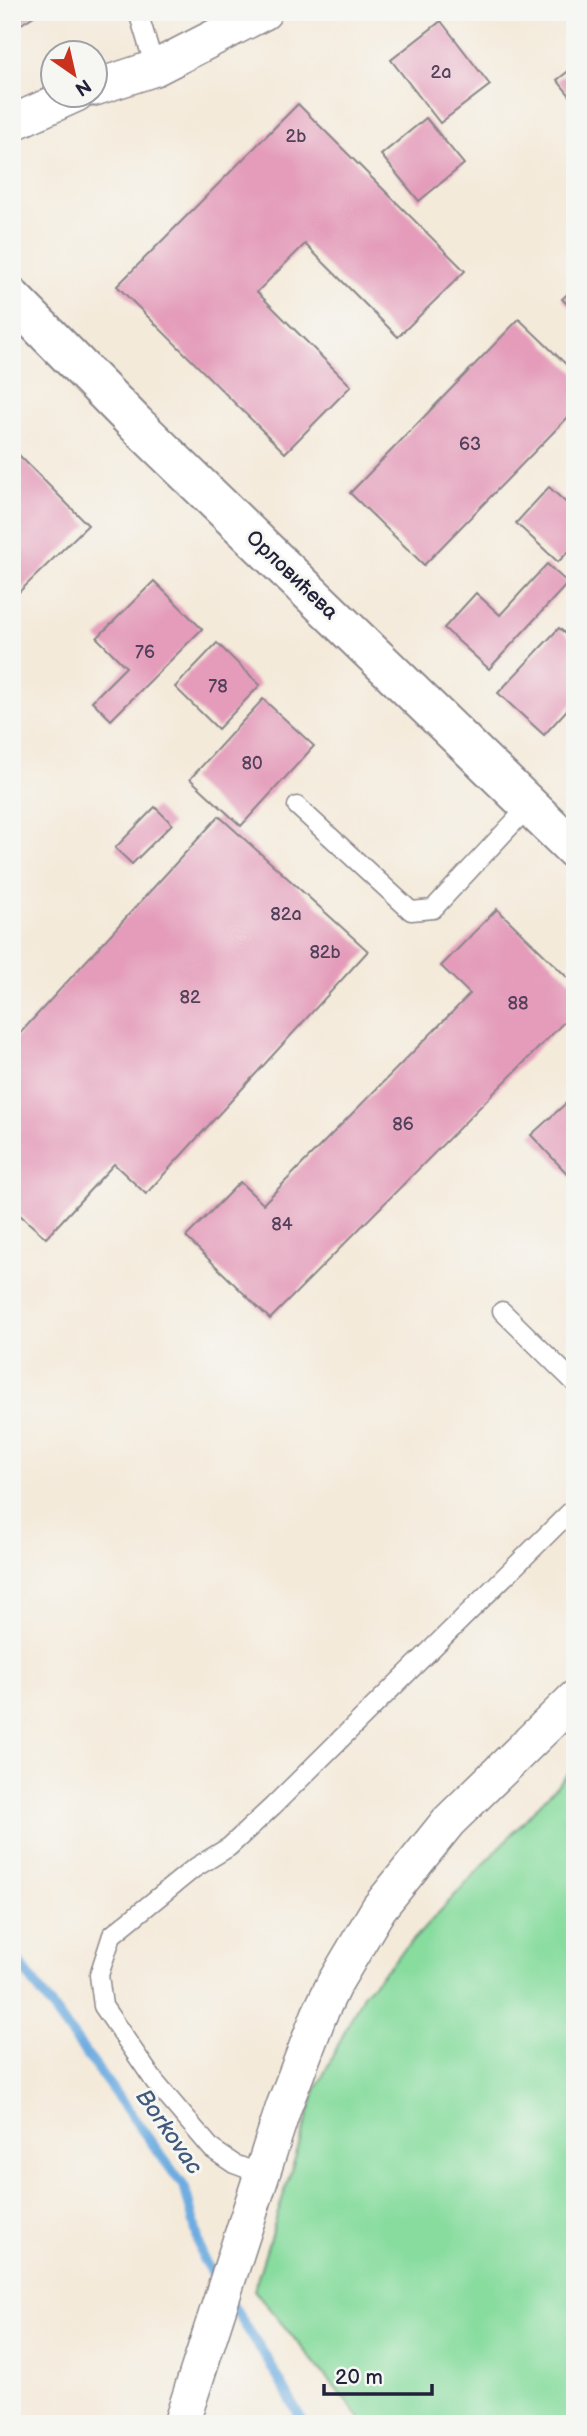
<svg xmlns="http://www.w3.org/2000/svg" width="587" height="2436" font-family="'Balsamiq Sans',sans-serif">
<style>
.green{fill:#87dc9e;stroke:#547f6c;stroke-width:2}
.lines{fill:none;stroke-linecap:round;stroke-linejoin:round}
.stream{stroke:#6dace0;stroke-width:10}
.building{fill:#e49cba}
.service-casing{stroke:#8b868a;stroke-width:21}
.minor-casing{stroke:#8b868a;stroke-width:38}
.tertiary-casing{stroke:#8b868a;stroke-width:42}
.service{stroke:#fff;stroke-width:18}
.minor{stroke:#fff;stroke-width:35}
.tertiary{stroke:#fff;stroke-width:38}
.labels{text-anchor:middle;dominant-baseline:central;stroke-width:6;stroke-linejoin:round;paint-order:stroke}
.number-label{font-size:18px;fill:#52405b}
.street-label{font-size:21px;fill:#22223b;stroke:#f6f6f2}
.water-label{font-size:23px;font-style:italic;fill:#40597d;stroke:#f6f6f2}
</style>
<rect width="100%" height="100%" fill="#f6f6f2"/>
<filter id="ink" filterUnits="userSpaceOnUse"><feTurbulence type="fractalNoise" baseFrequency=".0143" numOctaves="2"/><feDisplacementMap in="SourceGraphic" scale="14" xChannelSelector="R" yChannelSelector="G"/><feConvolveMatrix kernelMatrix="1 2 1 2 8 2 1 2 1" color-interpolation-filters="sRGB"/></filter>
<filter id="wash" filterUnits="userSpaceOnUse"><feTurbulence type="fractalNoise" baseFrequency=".00686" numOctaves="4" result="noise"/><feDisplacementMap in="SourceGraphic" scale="28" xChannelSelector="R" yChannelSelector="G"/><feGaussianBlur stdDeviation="1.57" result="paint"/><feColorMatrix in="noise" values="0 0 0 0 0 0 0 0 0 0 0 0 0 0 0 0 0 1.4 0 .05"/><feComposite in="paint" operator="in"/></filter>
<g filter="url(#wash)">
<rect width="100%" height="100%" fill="#f4eada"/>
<path class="green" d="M575 1766V2424H365L254 2290 316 2090 363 1994Z"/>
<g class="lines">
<path class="stream" d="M12 1953 185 2188 203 2259 219 2284
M229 2300 269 2362 304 2424"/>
</g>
<g id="blocks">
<path class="building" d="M12 12H40L12 30Z
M441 21 490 85 440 123 391 60Z
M575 66V102L557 80Z
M298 104 465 271 398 337 305 244 257 292 351 386 285 453 117 286Z
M426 118 464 164 419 201 381 155Z
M575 287V312L562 299Z
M519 319 575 373V410L424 565 350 493Z
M12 448 88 525 12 599Z
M549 487 575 511V545L558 562 516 523Z
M547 564 568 583 489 669 444 628 476 593 500 615Z
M154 581 202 629 111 720 92 701 126 667 97 638Z
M559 628 575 642V701L544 735 498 693Z
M217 643 260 685 218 729 175 687Z
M263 699 314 746 241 826 190 779Z
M155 807 172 824 132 864 115 848Z
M219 816 368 951 146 1194 114 1164 46 1238 12 1208V1042Z
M497 909 575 985V1011L270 1319 186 1237 240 1182 263 1204 470 994 441 966Z
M575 1095V1182L531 1135Z"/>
</g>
</g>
<g filter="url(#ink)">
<use href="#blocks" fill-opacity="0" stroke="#8b868a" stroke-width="2"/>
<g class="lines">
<g class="service-casing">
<path id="service" d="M138 12 155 68
M297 806 411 911 433 909 529 806
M502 1311 575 1383
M261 2174 234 2164 212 2149 155 2082 103 2006 99 1975 112 1935 193 1869 229 1847 273 1806 575 1507"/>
</g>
<g class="minor-casing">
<path id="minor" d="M94 88 155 68 264 12
M12 123 76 94
M181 2424 284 2106 319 2015 334 1984 379 1908 448 1822 575 1698"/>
</g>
<g class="tertiary-casing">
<path id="tertiary" d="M12 298 136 424 575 850"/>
</g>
<use href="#service" class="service"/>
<use href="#minor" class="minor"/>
<use href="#tertiary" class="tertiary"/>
</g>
</g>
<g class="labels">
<g class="number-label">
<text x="441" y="72">2a</text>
<text x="296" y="136">2b</text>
<text x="470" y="444">63</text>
<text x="145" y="652">76</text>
<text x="218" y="686">78</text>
<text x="252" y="763">80</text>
<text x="286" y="914">82a</text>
<text x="325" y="952">82b</text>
<text x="190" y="997">82</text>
<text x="518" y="1003">88</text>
<text x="403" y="1124">86</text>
<text x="282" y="1224">84</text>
</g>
<g class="street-label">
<text transform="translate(292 575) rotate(44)">Орловићева</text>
</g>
<g class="water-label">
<text transform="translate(169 2132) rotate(55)">Borkovac</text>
</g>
</g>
<rect width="587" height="2436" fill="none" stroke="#f6f6f2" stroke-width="42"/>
<g transform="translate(74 74) rotate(146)"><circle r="33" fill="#f6f6f2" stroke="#a1a1a9" stroke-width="2"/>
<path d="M0-5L12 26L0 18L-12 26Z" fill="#c8321e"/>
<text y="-10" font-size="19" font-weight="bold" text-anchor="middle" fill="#22223b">N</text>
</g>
<path d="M324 2384v10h108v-10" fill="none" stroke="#22223b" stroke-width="3.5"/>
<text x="335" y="2384" font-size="21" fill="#22223b" stroke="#f6f6f2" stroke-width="5" paint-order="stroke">20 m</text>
</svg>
